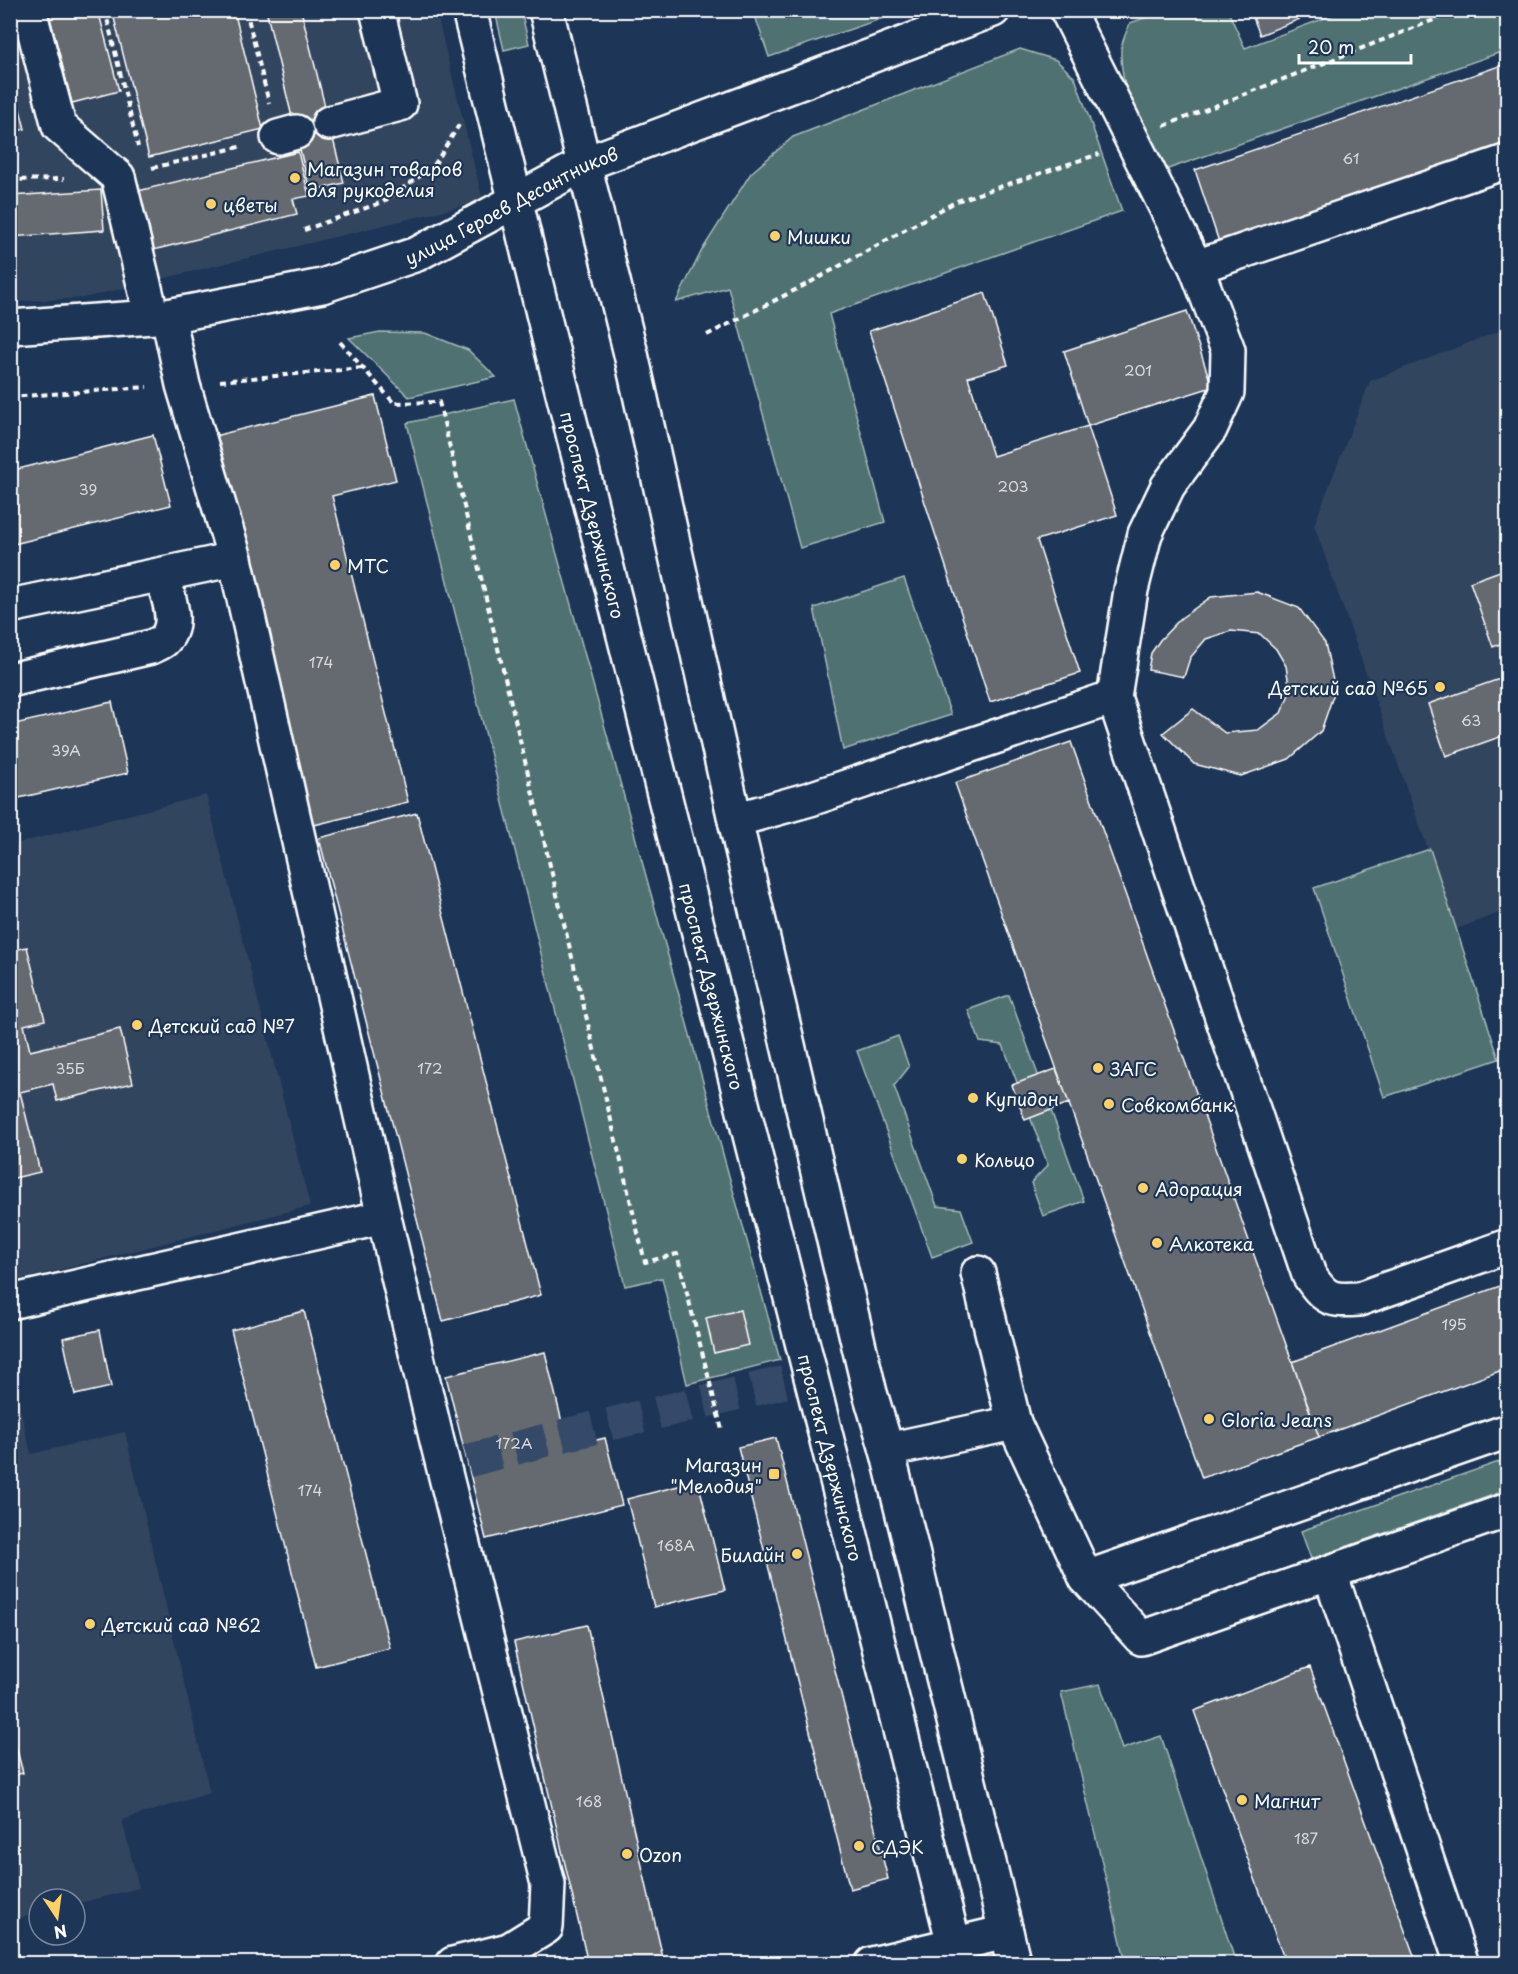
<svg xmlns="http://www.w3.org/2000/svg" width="1518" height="1974" font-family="'Playpen Sans',sans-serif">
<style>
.built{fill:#33455e}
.green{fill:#4f7172;stroke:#a7b8b8;stroke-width:1.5}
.building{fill:#656a70;stroke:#fff;stroke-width:1.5}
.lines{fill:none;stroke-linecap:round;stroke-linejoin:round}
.minor-tunnel{stroke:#344968;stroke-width:33;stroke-dasharray:33 16;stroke-linecap:butt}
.minor-casing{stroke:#fff;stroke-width:38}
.path{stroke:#fff;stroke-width:4;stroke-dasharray:6 4.5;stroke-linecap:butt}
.minor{stroke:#1d3557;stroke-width:33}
.poi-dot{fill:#ffd166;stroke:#1d3557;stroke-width:2}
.labels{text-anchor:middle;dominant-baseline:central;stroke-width:4.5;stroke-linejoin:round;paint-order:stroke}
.number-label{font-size:15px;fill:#d8dadb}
.poi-label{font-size:18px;fill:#fff;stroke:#1d3557;text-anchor:start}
.street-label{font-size:18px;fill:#fff;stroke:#1d3557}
</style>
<rect width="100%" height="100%" fill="#1d3557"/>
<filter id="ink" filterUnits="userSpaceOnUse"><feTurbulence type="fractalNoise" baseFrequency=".0167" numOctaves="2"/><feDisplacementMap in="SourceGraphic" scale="12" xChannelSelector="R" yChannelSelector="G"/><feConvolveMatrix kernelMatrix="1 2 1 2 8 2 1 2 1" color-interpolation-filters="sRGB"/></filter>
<g filter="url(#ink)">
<path class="built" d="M11 11H436L483 201 83 298 11 302Z
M1507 328V910L1456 929 1314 525 1370 381Z
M206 795 310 1206 11 1282V845Z
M10 1365 31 1454 125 1432 210 1793 122 1820 139 1888 75 1904V1899H39V1913L11 1920Z"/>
<path class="green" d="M753 10H904V11L769 57Z
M495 11H521L529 44 504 50Z
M1164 11H1228L1245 48 1344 11H1507V50L1165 170C1145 133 1119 93 1121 49 1122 41 1127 31 1130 23Z
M1020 49 1056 60 1075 78 1122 211 829 314 885 522 800 548 728 287 676 302 702 250 751 173 793 137Z
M380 332 425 333 468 350 496 377 409 397 349 338Z
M514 399 780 1360 687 1384 662 1278 625 1286 407 423Z
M904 578 951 715 843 750 814 608Z
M1430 849 1499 1059 1384 1097 1314 888Z
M1009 995 1084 1201 1043 1216 1031 1183 1048 1165 1003 1045 980 1042 968 1010Z
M898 1036 909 1067 894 1086 937 1206 961 1209 973 1242 932 1257 857 1051Z
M1507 1459V1490L1311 1559 1301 1531Z
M1100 1684 1122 1749 1161 1736 1236 1963H1126L1061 1692Z"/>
<path class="building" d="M48 10H98L119 91 72 103Z
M112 10H234L263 129 149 157Z
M266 10H301L344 183 310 191Z
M1250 10H1322L1260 35Z
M1508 63V143L1219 242 1195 170Z
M10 71 25 129 10 133Z
M298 152 309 196 293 199 297 214 153 250 138 191Z
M101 190 104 230 10 237V196Z
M985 293 1008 365 968 377 993 456 1088 426 1117 515 1037 540 1080 673 990 702 869 331Z
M1187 311 1212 387 1088 426 1064 351Z
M375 396 396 480 332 496 408 802 310 826 214 436Z
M153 435 171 505 10 545V471Z
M1508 568V643L1507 641 1493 647 1470 582Z
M1257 592 1299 608 1325 643 1335 690 1321 731 1289 759 1241 776 1194 764 1163 733 1193 709 1225 733 1258 730 1281 713 1290 692 1286 666 1276 649 1260 634 1231 631 1206 639 1190 658 1184 677 1148 670 1151 653 1160 640 1181 618 1211 597Z
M1508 676V734L1446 756 1428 704Z
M112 702 128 773 10 800V725Z
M1071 742 1319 1437 1202 1478 955 783Z
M417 813 541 1295 443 1321 319 838Z
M27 947 45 1020 24 1025 30 1051 120 1029 133 1083 57 1101 53 1084 20 1092 40 1172 10 1179V951Z
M1056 1069 1069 1103 1025 1120 1012 1085Z
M1508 1283V1368L1319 1437 1292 1362Z
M740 1310 748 1345 714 1353 706 1318Z
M304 1311 390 1648 316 1667 231 1330Z
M100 1330 111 1387 75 1395 63 1338Z
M545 1352 568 1447 605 1438 622 1505 486 1539 446 1376Z
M776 1438 888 1879 850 1889 738 1447Z
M698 1481 725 1590 654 1607 627 1499Z
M587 1625 663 1958 638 1964H588L514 1642Z
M1310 1667 1417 1964H1286L1194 1711Z
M10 1723 23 1773 10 1776Z"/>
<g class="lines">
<path class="minor-tunnel" d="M467 1461 565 1435 810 1376"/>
<g class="minor-casing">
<g id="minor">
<path d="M29 10 59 126 118 177 152 317"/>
<path id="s1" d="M469 10 550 342 959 1964"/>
<path d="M546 10 631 354 735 820 870 1393 887 1450 1014 1964"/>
<path d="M1067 10 1196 267 1228 350 1227 392 1210 429 1168 486 1145 534 1131 590 1114 697"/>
<path d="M329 123 400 104 377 10"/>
<path d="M278 137 296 132"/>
<path d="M1196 267 1508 161"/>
<path d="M168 316 183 385 235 559 384 1217 437 1441 548 1884 546 1927 509 1950 453 1964"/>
<path id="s2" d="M10 327 168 316 322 286 417 254 584 164 993 10"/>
<path d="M10 606 235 559"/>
<path d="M10 680 151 647C155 645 161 643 164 640 181 624 167 594 162 576"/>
<path d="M735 820 810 799 1114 697 1309 1275C1325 1299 1330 1301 1359 1299L1508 1246"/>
<path d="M978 1273 1014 1423"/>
<path d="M10 1302 384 1217"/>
<path d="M887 1450 1014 1423 1086 1578 1141 1638 1508 1510"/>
<path d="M1330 1573 1462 1964"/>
<path d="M1086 1578 1508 1431"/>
<path d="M872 1964 1006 1932"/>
</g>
</g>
<path class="path" d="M105 10 138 147
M246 10 269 103
M1164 126 1459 10
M152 168 243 146
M10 180 64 179
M304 230 383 202 433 167 459 125
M707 335 809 283 957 201 1099 154
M340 342 394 403 439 402 645 1262 677 1254 722 1430
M220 381 362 368
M10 397 147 387"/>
<use href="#minor" class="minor"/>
</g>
</g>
<g class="poi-dot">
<circle cx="295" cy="178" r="6"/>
<circle cx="211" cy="204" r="6"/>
<circle cx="775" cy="236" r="6"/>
<circle cx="335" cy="565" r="6"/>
<circle cx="1440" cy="687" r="6"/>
<circle cx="137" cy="1025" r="6"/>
<circle cx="1098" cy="1068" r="6"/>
<circle cx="973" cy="1098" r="6"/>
<circle cx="1109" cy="1104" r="6"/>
<circle cx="962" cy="1159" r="6"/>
<circle cx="1143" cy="1188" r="6"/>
<circle cx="1157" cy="1243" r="6"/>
<circle cx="1209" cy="1419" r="6"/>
<rect x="768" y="1468" width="12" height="12" rx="3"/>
<circle cx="797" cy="1554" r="6"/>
<circle cx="90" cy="1624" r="6"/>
<circle cx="1242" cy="1800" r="6"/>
<circle cx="859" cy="1846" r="6"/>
<circle cx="627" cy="1854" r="6"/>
</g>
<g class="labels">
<g class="number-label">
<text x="1351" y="157">61</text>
<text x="1138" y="369">201</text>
<text x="1013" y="485">203</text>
<text x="88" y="488">39</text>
<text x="321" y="661">174</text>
<text x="1471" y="719">63</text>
<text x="66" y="749">39А</text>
<text x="70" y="1067">35Б</text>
<text x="430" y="1067">172</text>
<text x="1454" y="1323">195</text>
<text x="514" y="1442">172А</text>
<text x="310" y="1489">174</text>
<text x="676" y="1544">168А</text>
<text x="589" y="1800">168</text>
<text x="1306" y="1837">187</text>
</g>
<g class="poi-label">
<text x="307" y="168">Магазин товаров<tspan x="307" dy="21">для рукоделия</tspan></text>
<text x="223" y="204">цветы</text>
<text x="787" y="236">Мишки</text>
<text x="347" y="565">МТС</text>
<text x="1428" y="687" text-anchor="end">Детский сад №65</text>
<text x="149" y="1025">Детский сад №7</text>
<text x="1110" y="1068">ЗАГС</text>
<text x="985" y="1098">Купидон</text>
<text x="1121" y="1104">Совкомбанк</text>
<text x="974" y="1159">Кольцо</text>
<text x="1155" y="1188">Адорация</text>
<text x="1169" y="1243">Алкотека</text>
<text x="1221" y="1419">Gloria Jeans</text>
<text x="762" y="1464" text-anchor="end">Магазин<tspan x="762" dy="21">"Мелодия"</tspan></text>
<text x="785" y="1554" text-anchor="end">Билайн</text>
<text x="102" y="1624">Детский сад №62</text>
<text x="1254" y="1800">Магнит</text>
<text x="871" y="1846">СДЭК</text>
<text x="639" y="1854">Ozon</text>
</g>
<g class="street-label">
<text stroke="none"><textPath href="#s2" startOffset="522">улица Героев Десантников</textPath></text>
<text stroke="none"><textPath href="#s1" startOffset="520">проспект Дзержинского</textPath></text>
<text stroke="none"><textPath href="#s1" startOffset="1006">проспект Дзержинского</textPath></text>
<text stroke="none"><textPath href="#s1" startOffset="1492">проспект Дзержинского</textPath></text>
</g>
</g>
<rect width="1518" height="1974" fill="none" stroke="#1d3557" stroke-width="36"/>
<rect x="18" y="18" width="1482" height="1938" fill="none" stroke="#fff" stroke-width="2" filter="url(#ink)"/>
<g transform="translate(57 1917) rotate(167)"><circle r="28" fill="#1d3557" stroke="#77869a" stroke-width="1.5"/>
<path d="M0-4.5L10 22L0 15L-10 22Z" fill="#ffd166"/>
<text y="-9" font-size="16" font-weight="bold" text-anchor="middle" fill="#ffffff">N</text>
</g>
<path d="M1299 54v9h112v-9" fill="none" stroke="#ffffff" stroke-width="3"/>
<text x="1308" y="54" font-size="18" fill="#ffffff" stroke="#1d3557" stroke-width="4.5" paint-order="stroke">20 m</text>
</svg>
